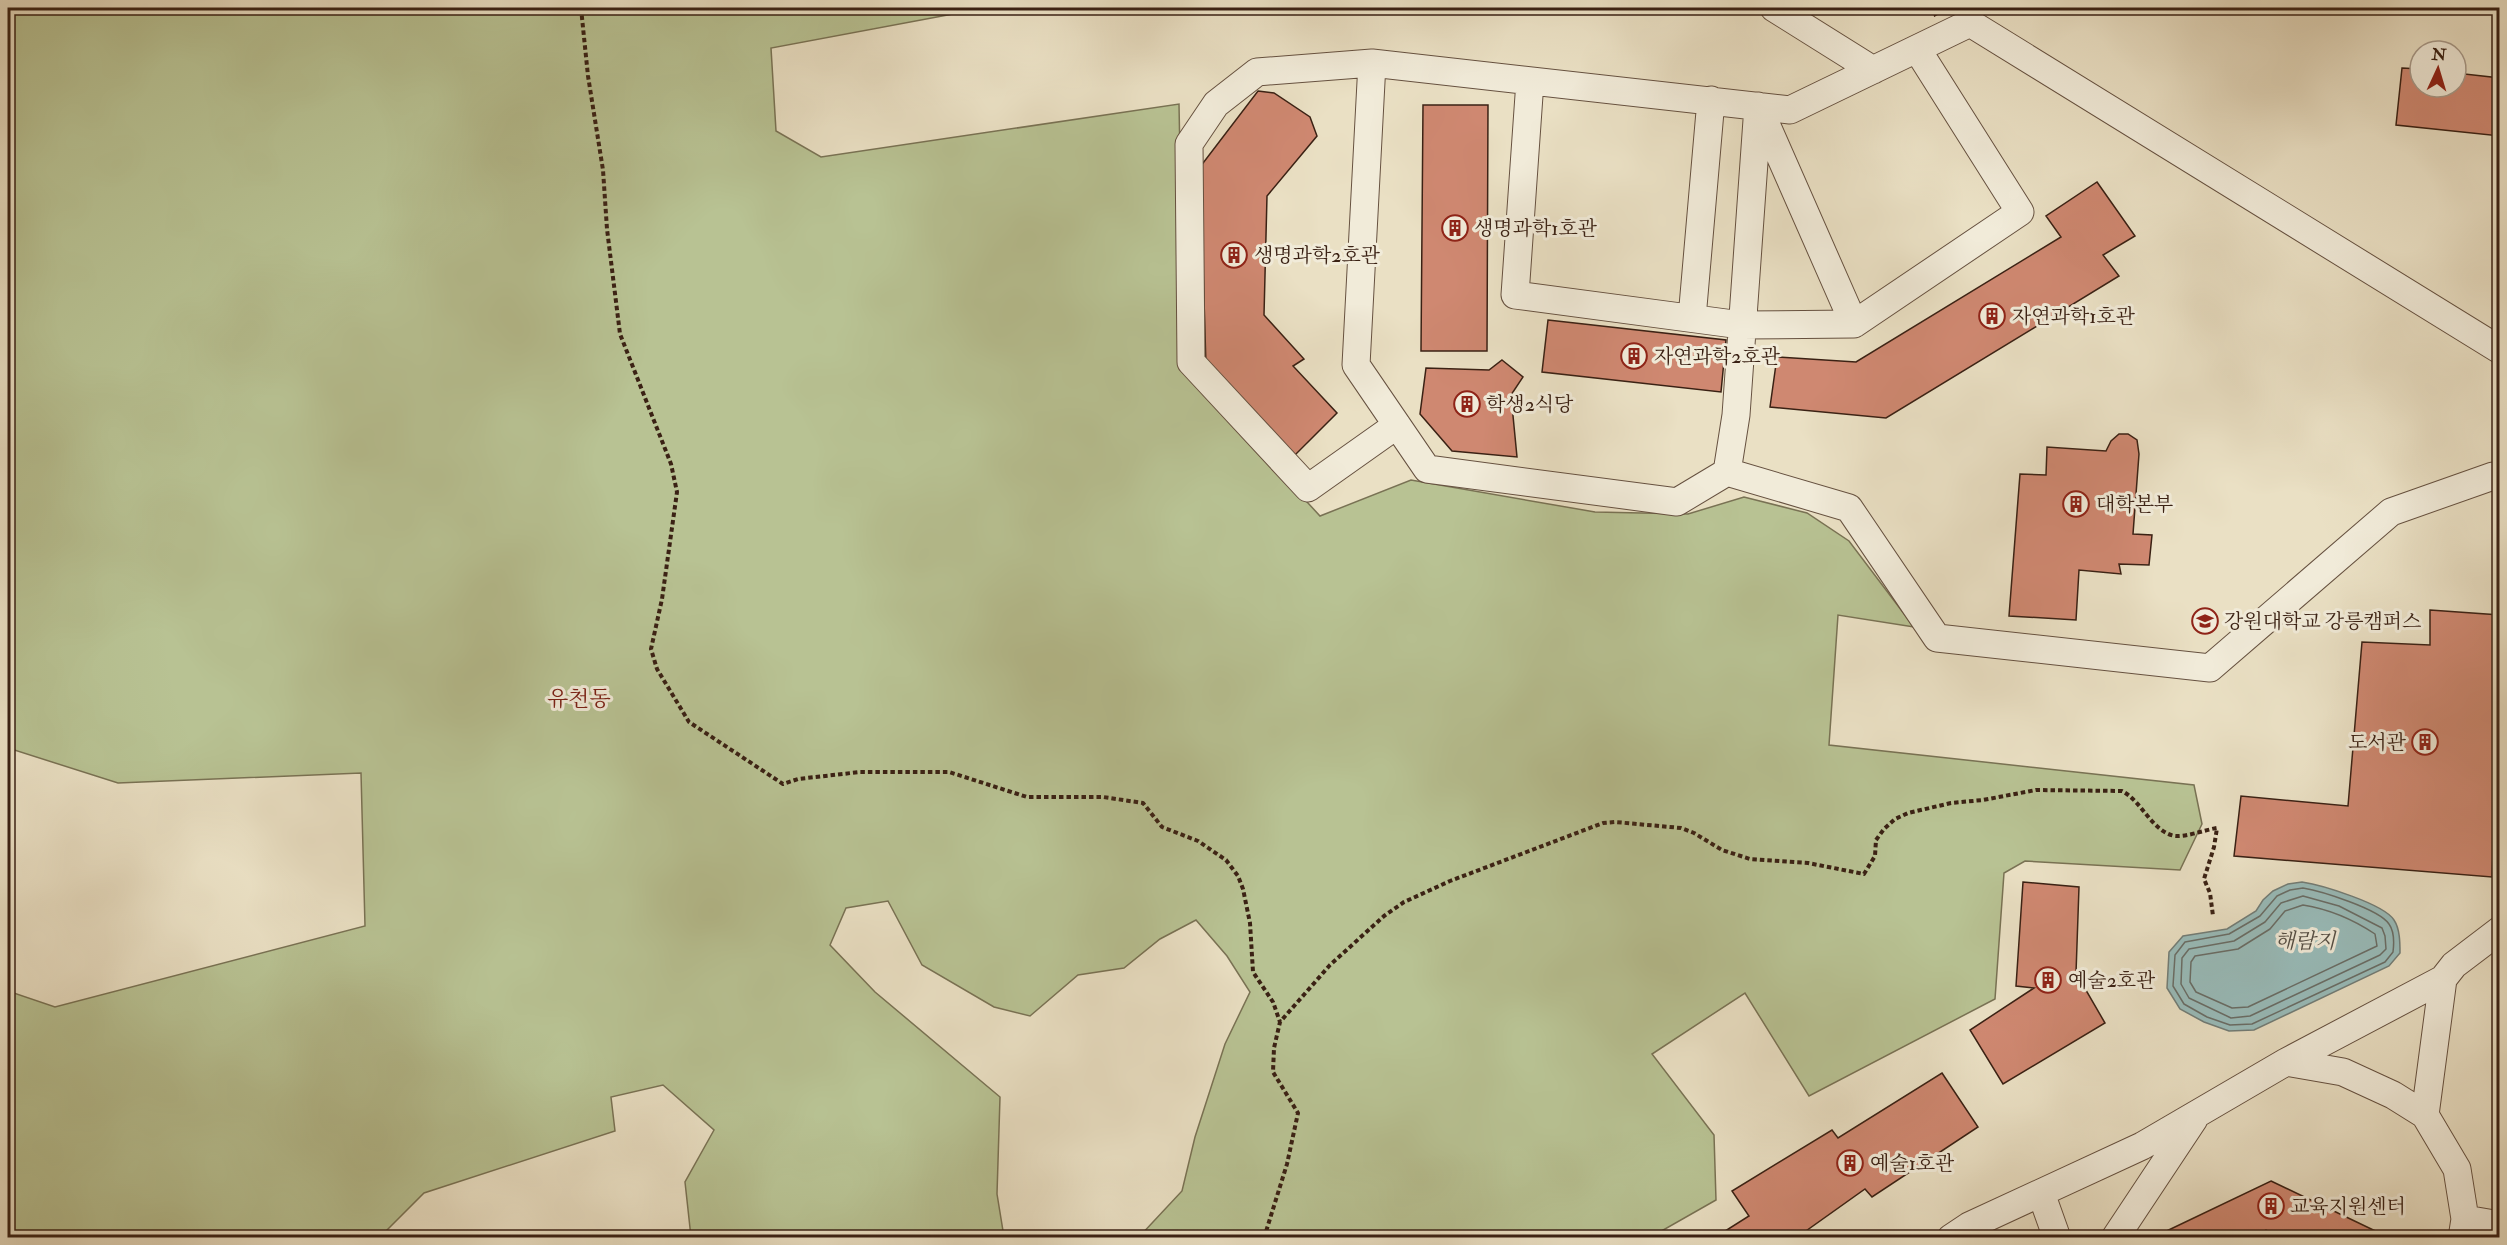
<svg xmlns="http://www.w3.org/2000/svg" width="2507" height="1245" font-family="'IM FELL Double Pica','Noto Serif KR',serif">
<style>
.green{fill:#b8c293;stroke:#797254;stroke-width:1.5}
.water{fill:#99bcba;stroke:#737e78;stroke-width:1.5}
.lines{fill:none;stroke-linecap:round;stroke-linejoin:round}
.shore{stroke:#6a6e67;stroke-width:1.5}
.building{fill:#cf8871;stroke:#3a2114;stroke-width:1.5}
.minor-casing{stroke:#665140;stroke-width:29}
.path{stroke:#3a2114;stroke-width:4;stroke-dasharray:4.5 3;stroke-linecap:butt}
.minor{stroke:#f1ebd9;stroke-width:27}
.labels{text-anchor:middle;dominant-baseline:central;stroke-width:6;stroke-linejoin:round;paint-order:stroke}
.poi-label{font-size:20px;fill:#3a2114;stroke:#f1ebd9;text-anchor:start}
.water-label{font-size:21px;font-style:italic;fill:#565046;stroke:#f1ebd9}
.quarter-label{font-size:22px;fill:#7a1f14;stroke:#f1ebd9}
</style>
<rect width="100%" height="100%" fill="#eae0c4"/>
<filter id="stains"><feTurbulence type="fractalNoise" baseFrequency=".00333" numOctaves="4"/><feColorMatrix values="0 0 0 0 .2 0 0 0 0 .09 0 0 0 0 .02 0 0 0 .5 -.17"/></filter>
<radialGradient id="worn" r=".72"><stop offset=".6" stop-color="#630" stop-opacity="0"/><stop offset="1" stop-color="#630" stop-opacity=".3"/></radialGradient>
<path class="green" d="M8 8H985L771 48 776 131 821 157 1179 104 1184 369 1320 516 1411 480 1595 512 1688 514 1744 497 1807 513 1849 541 1914 627 1838 615 1829 745 2194 785 2202 824 2180 870 2025 861 2004 873 1995 999 1809 1096 1745 993 1652 1054 1714 1135 1716 1200 1651 1237H1139L1182 1191 1195 1137 1225 1044 1250 992 1227 956 1196 920 1160 939 1124 968 1078 975 1030 1016 994 1007 922 965 888 901 846 908 830 945 875 992 1000 1097 997 1194 1004 1237H691L685 1182 714 1130 663 1085 611 1097 615 1131 424 1193 380 1237 8 1238V991L55 1007 365 926 361 773 118 783 8 748Z"/>
<path class="water" d="M2302 882C2322 885 2384 904 2394 920 2400 929 2400 943 2400 953L2389 966 2254 1030 2229 1031 2204 1022 2180 1009 2167 988 2169 952 2183 936 2227 929 2256 911 2263 900 2273 891 2288 884Z"/>
<g class="lines">
<path class="shore" d="M2303 888C2321 891 2379 909 2389 924 2394 931 2394 944 2393 952L2385 962 2252 1024 2230 1025 2207 1017 2184 1004 2173 986 2175 955 2185 942 2229 934 2260 916 2277 896 2290 890Z
M2303 896 2339 906 2382 928 2385 936 2386 949 2380 955 2250 1016 2231 1018 2189 998 2181 984 2182 958 2189 949 2234 941 2265 922 2281 903Z
M2303 905C2328 909 2354 920 2375 934L2377 946 2248 1007 2232 1008 2196 992 2190 982 2191 962 2195 956 2238 949 2270 929 2285 911Z"/>
</g>
<path class="building" d="M2402 68 2420 69V87H2456V73L2500 78V136L2396 125Z
M1258 91 1274 93 1310 117 1317 136 1267 196 1264 315 1304 359 1293 366 1337 413 1293 457 1206 366 1200 167Z
M1423 105H1488L1487 351H1421Z
M2097 182 2135 236 2103 255 2119 276 1886 418 1770 407 1777 357 1856 362 2061 237 2046 216Z
M1548 320 1726 340 1721 392 1542 372Z
M1502 360 1523 377 1511 395 1517 457 1452 451 1420 414 1426 368 1489 370Z
M2119 434H2128L2137 440 2139 454 2133 534 2152 535 2149 565 2119 564 2121 574 2079 570 2076 620 2009 616 2020 474 2046 475 2047 447 2106 451 2111 441Z
M2430 610 2500 615V689L2492 877 2234 856 2241 796 2348 806 2362 642 2430 645Z
M2023 882 2079 887 2076 973 2105 1023 2003 1084 1970 1030 2034 988 2016 986Z
M1942 1073 1978 1127 1872 1197 1865 1189 1796 1238H1714L1749 1216 1732 1191 1832 1130 1838 1138Z
M2271 1181 2390 1238H2283L2266 1230 2252 1238 2154 1237Z"/>
<g class="lines">
<g class="minor-casing">
<path id="minor" d="M1774 8 1873 70
M1372 63 1257 72 1216 104 1189 144 1191 362 1308 488 1397 425
M1530 81 1515 295 1741 325 1854 324 2020 212 1917 49
M1758 106 1736 415 1727 472 1677 502 1427 469 1356 365 1372 63 1790 110 1970 23 2500 350
M1759 108 1854 324
M1692 318 1711 100
M1727 472 1849 508 1937 638 2210 668 2391 512 2493 476H2500
M2443 979 2425 1115 2457 1169 2465 1219 2462 1238
M2286 1062 2343 1072 2393 1095 2425 1115
M2041 1193 2057 1238
M2465 1219 2500 1225
M1951 1238 1969 1226 2142 1146 2286 1062 2443 979 2454 965 2500 930
M2115 1238 2194 1119"/>
</g>
<path class="path" d="M581 8 588 76 603 170 607 229 620 334 671 464 677 492 662 599 651 649 657 669 689 722 783 784 798 779 860 772H949L1027 797H1103L1143 803 1162 827 1198 841 1226 860 1238 876 1243 889 1250 923 1253 972 1273 1002 1280 1022
M1932 8 1936 16
M1264 1238 1287 1164 1298 1113 1273 1072 1274 1048 1280 1022 1330 965 1384 916 1404 902 1450 881 1603 823 1615 822 1681 828 1694 833 1722 850 1750 859 1808 863 1864 874 1875 856 1876 840 1884 829 1895 819 1908 813 1951 803 1983 800 2036 790 2122 791C2142 801 2152 832 2175 836 2187 837 2204 830 2217 828L2214 847 2204 879 2210 893 2213 916"/>
<use href="#minor" class="minor"/>
</g>
<defs>
<g id="building-ring" transform="scale(1.35)"><circle r="9.5" fill="#f1ebd9" stroke="#8f2418" stroke-width="1.5"/><path d="M-4-6H4V6H1V3H-1V6H-4ZM-2.5-4.3h1.7v1.8h-1.7ZM.8-4.3h1.7v1.8H.8ZM-2.5-1h1.7V.8h-1.7ZM.8-1h1.7V.8H.8Z" fill="#8f2418"/></g>
<g id="university-ring" transform="scale(1.35)"><circle r="9.5" fill="#f1ebd9" stroke="#8f2418" stroke-width="1.5"/><path d="M0-5L7-2L0 1L-7-2ZM-4 1L0 2.5L4 1V4Q0 6-4 4Z" fill="#8f2418"/></g>
</defs>
<g fill-rule="evenodd">
<use href="#building-ring" x="1455" y="228"/>
<use href="#building-ring" x="1234" y="255"/>
<use href="#building-ring" x="1992" y="316"/>
<use href="#building-ring" x="1634" y="356"/>
<use href="#building-ring" x="1467" y="404"/>
<use href="#building-ring" x="2076" y="504"/>
<use href="#university-ring" x="2205" y="621"/>
<use href="#building-ring" x="2425" y="742"/>
<use href="#building-ring" x="2048" y="980"/>
<use href="#building-ring" x="1850" y="1163"/>
<use href="#building-ring" x="2271" y="1206"/>
</g>
<g class="labels">
<g class="poi-label">
<text x="1474" y="228">생명과학1호관</text>
<text x="1254" y="255">생명과학2호관</text>
<text x="2012" y="316">자연과학1호관</text>
<text x="1654" y="356">자연과학2호관</text>
<text x="1486" y="404">학생2식당</text>
<text x="2096" y="504">대학본부</text>
<text x="2224" y="621">강원대학교 강릉캠퍼스</text>
<text x="2406" y="742" text-anchor="end">도서관</text>
<text x="2068" y="980">예술2호관</text>
<text x="1870" y="1163">예술1호관</text>
<text x="2290" y="1206">교육지원센터</text>
</g>
<g class="water-label">
<text x="2305" y="941">해람지</text>
</g>
<g class="quarter-label">
<text x="579" y="699">유천동</text>
</g>
</g>
<rect width="2507" height="1245" fill="none" stroke="#eae0c4" stroke-width="30"/>
<rect x="9" y="9" width="2489" height="1227" fill="none" stroke="#3a2114" stroke-width="3"/>
<rect x="15" y="15" width="2477" height="1215" fill="none" stroke="#3a2114" stroke-width="1.5"/>
<g transform="translate(2438 69) rotate(4)"><circle r="28" fill="#f1ebd9" stroke="#a89a8a" stroke-width="1.5"/>
<path d="M0-4.5L10 22L0 15L-10 22Z" fill="#8f2418"/>
<text y="-9" font-size="16" font-weight="bold" text-anchor="middle" fill="#3a2114">N</text>
</g>
<rect width="100%" height="100%" filter="url(#stains)"/>
<rect width="100%" height="100%" fill="url(#worn)"/>
</svg>
